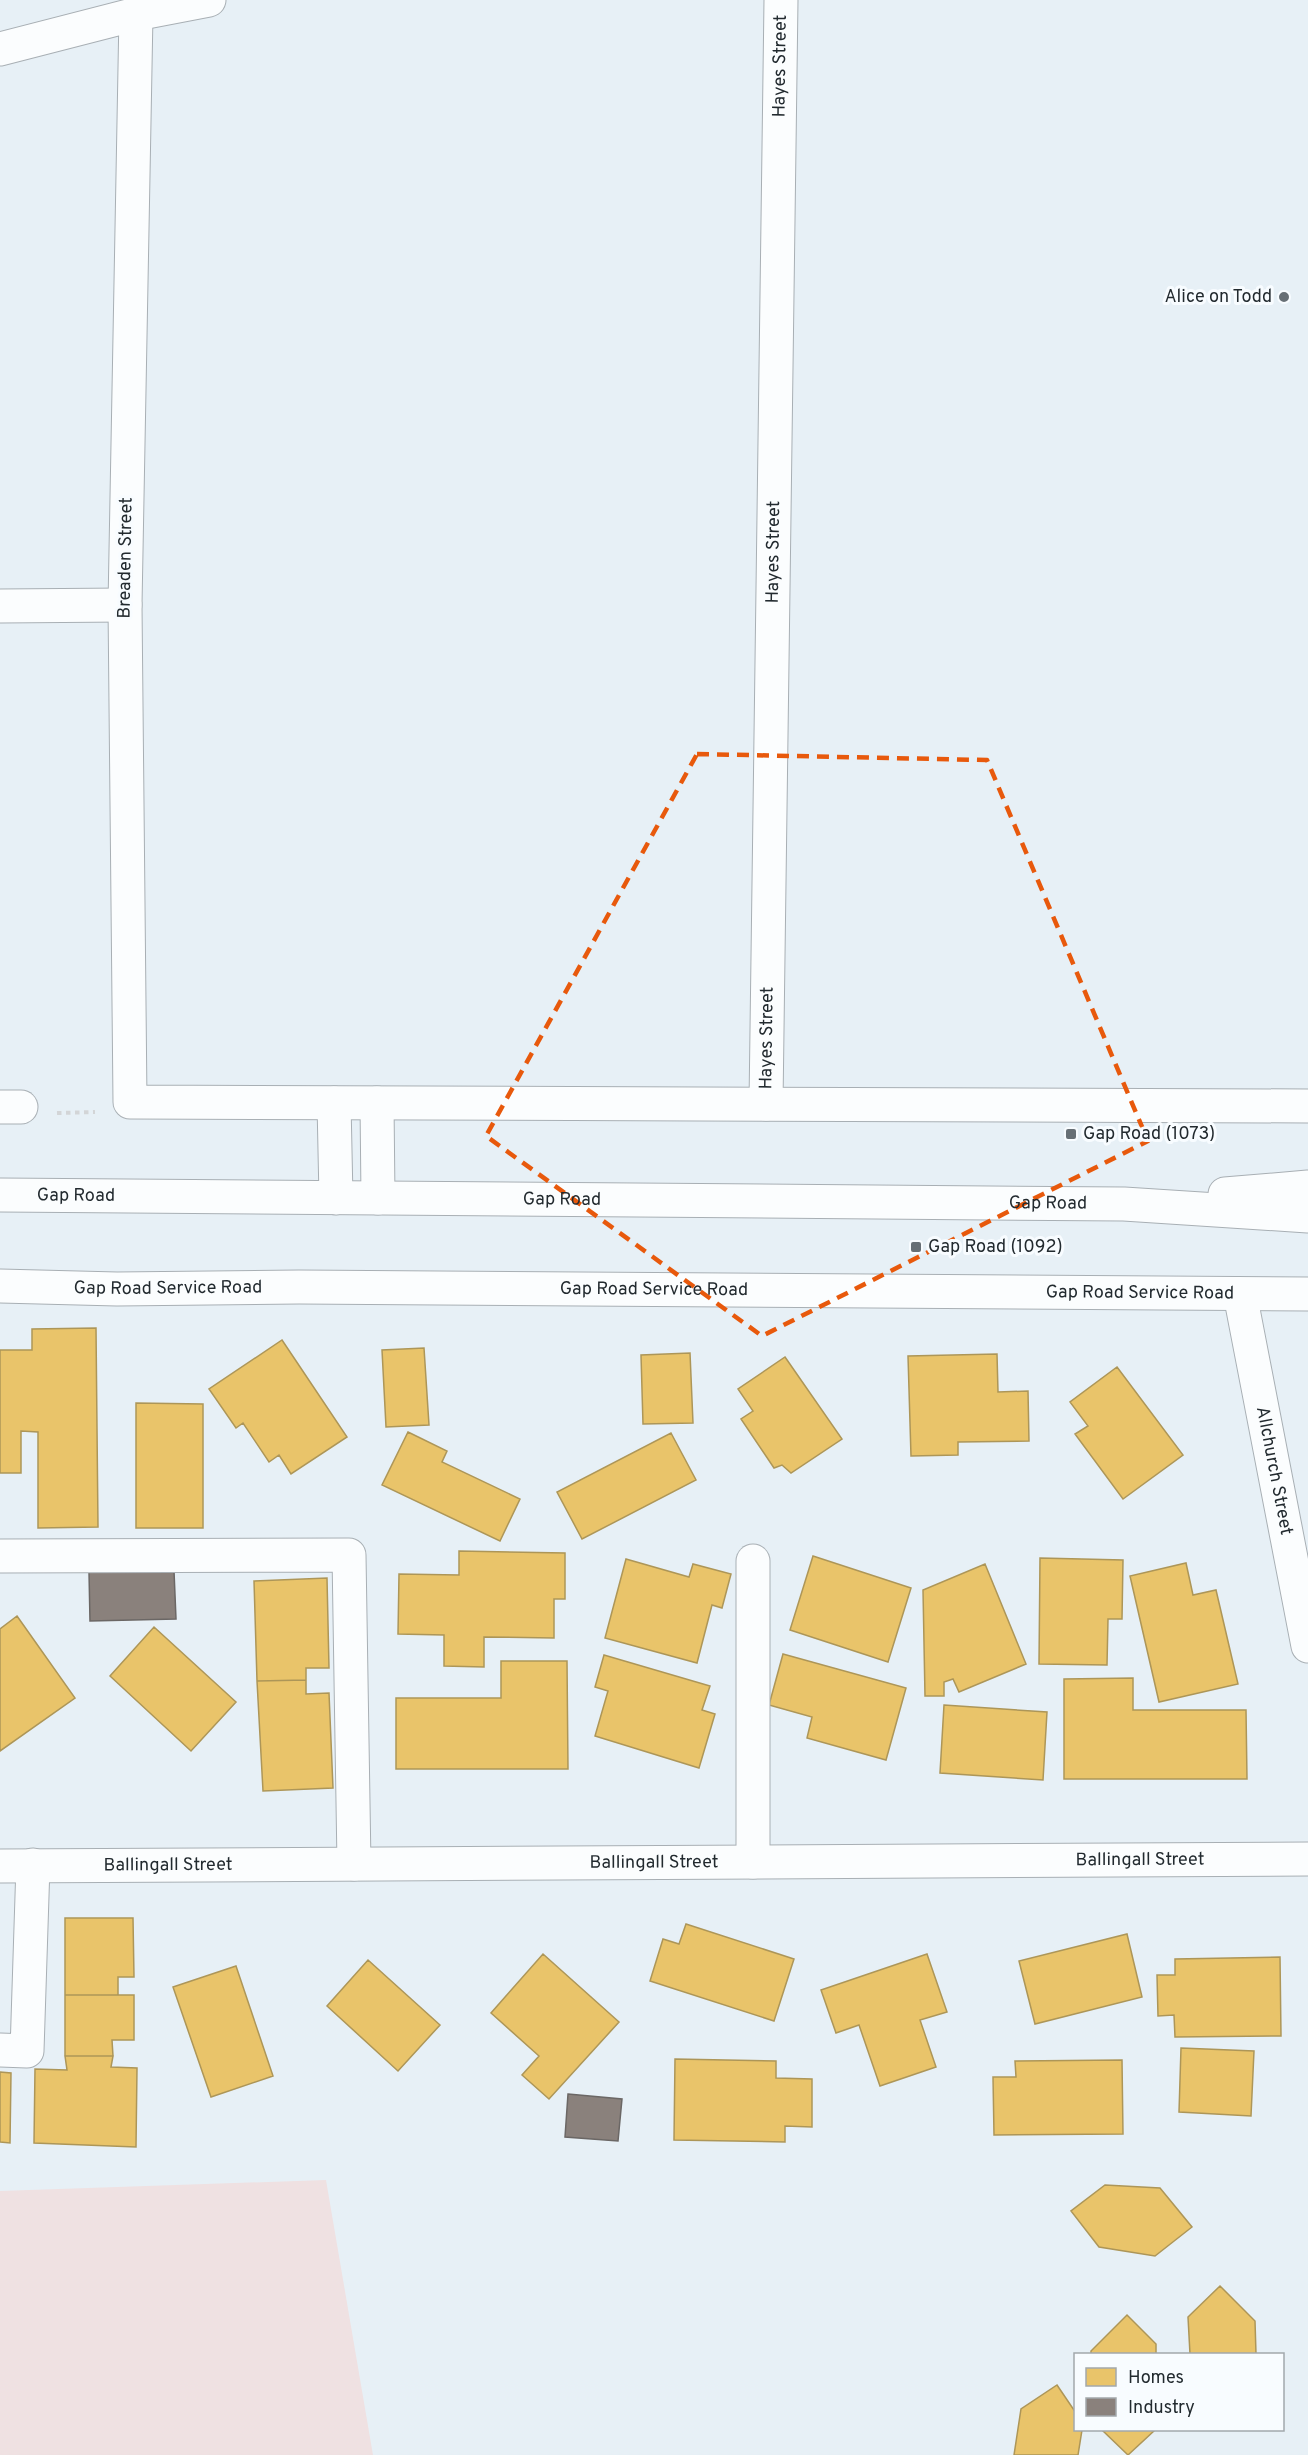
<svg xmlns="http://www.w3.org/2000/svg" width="1308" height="2455" font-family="Overpass,sans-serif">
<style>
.green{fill:#efe1e2}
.homes{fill:#e9c46a;stroke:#ad9658;stroke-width:1.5}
.industry{fill:#8a817c;stroke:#6b6765;stroke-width:1.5}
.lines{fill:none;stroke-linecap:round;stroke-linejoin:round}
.minor-casing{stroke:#a8afb4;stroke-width:35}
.path{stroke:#d3d5d7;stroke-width:4;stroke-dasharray:4.5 4.5;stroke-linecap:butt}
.minor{stroke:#fbfdfe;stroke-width:33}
.marked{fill:none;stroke:#e8590c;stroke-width:4.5;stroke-dasharray:12 8;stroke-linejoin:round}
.poi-dot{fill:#676f75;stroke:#f8fcff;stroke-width:2}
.labels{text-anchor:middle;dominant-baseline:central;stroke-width:6;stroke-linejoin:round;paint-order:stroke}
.street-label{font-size:18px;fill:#222a2f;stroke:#f8fcff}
.poi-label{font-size:18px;fill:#222a2f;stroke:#f8fcff;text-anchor:start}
</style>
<rect width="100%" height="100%" fill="#e7f0f6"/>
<path class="green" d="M326 2180 373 2455H0V2191Z"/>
<path class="homes" d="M96 1328 98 1527 38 1528V1432L21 1431V1473H0V1350H32V1329Z
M282 1340 347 1437 291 1474 279 1455 269 1462 243 1423 236 1428 209 1389Z
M424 1348 429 1425 386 1427 382 1350Z
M690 1353 693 1423 643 1424 641 1355Z
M997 1354 998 1392 1028 1391 1029 1441 958 1442V1455L911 1456 908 1356Z
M785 1357 842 1439 791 1473 782 1465 774 1468 741 1419 753 1411 738 1389Z
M1117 1367 1183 1455 1123 1499 1075 1434 1088 1426 1070 1402Z
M136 1403 203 1404V1528H136Z
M408 1432 447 1451 442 1462 520 1499 500 1541 382 1485Z
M671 1433 696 1480 582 1539 557 1492Z
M459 1551 565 1553V1599H554V1638L484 1637V1667L444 1666V1635L398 1634 399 1574 459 1575Z
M813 1556 911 1588 888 1662 790 1630Z
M1040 1558 1123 1560 1122 1619H1108L1107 1665 1039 1664Z
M626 1559 689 1577 693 1564 731 1574 722 1608 712 1605 697 1663 605 1638Z
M1186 1563 1193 1595 1216 1590 1238 1684 1159 1702 1130 1576Z
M985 1564 1026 1664 959 1692 953 1679 944 1682V1696H925L923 1590Z
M327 1578 329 1668H306V1680L257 1681 254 1581Z
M17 1616 75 1698 0 1751V1629Z
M154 1627 236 1702 191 1751 110 1676Z
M783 1654 906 1688 886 1760 807 1738 812 1717 769 1705Z
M604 1655 710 1686 702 1710 715 1714 699 1768 595 1736 608 1691 595 1687Z
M501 1661H567L568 1769H396V1698H501Z
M1133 1678V1710H1246L1247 1779H1064V1679Z
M306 1680V1694L329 1693 333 1788 263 1791 257 1681Z
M944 1705 1047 1712 1043 1780 940 1773Z
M65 1918H133L134 1977H118V1995H65Z
M686 1924 794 1959 774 2021 650 1981 663 1939 679 1944Z
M1127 1934 1142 1997 1035 2024 1019 1961Z
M543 1954 619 2022 549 2099 522 2075 539 2056 491 2013Z
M927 1954 947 2012 920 2020 936 2067 880 2086 859 2025 836 2033 821 1990Z
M1280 1957 1281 2036 1175 2037 1174 2015 1158 2016 1157 1975H1175V1959Z
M368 1960 440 2025 398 2071 327 2006Z
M236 1966 273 2076 211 2097 173 1987Z
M65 1995H134V2040H112L113 2056H65Z
M1181 2048 1254 2051 1251 2116 1179 2112Z
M65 2056H113L111 2067 137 2068 136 2147 34 2143 35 2069 67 2070Z
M675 2059 776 2061V2078L812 2079V2127L785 2126V2142L674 2140Z
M1122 2060 1123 2134 994 2135 993 2077H1016L1015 2061Z
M0 2072 11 2073 10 2143 0 2142Z
M1105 2185 1160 2188 1192 2227 1155 2256 1099 2247 1071 2211Z
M1220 2286 1255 2321 1256 2354H1190L1188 2317Z
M1127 2315 1156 2344V2354H1091V2351Z
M1057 2385 1076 2413V2430H1082L1078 2455H1014L1021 2409Z
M1102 2430H1155L1128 2455Z"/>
<path class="industry" d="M174 1571 176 1619 90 1621 89 1572Z
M568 2094 622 2099 618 2141 565 2137Z"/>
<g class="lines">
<g class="minor-casing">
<g id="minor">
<path d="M136 14 125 605 130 1102 1308 1106"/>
<path d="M0 49 136 14 209 0"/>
<path d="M0 606 125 605"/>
<path d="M334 1103 336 1198"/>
<path d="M377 1103 378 1198"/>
<path id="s1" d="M766 1104 781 0"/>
<path d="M0 1107H21"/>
<path d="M1225 1194 1308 1187"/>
<path id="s2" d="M0 1195 1124 1204 1308 1216"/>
<path id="s3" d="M0 1286 117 1289 299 1287 1308 1294"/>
<path id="s4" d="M1240 1294 1308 1646"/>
<path d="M0 1556 349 1555 354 1864"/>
<path d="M753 1862V1561"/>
<path id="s5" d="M0 1866 1308 1859"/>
<path d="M0 2050 27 2051 33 1865"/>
</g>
</g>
<path class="path" d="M57 1113 95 1112"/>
<use href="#minor" class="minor"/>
</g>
<path class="marked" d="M697 754 987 760 1148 1141 762 1336 486 1136Z"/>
<g class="poi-dot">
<circle cx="1284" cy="297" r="6"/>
<rect x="1065" y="1128" width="12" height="12" rx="3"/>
<rect x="910" y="1241" width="12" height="12" rx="3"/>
</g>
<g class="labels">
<g class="street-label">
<text stroke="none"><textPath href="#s1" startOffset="1038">Hayes Street</textPath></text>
<text stroke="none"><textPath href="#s1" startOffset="552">Hayes Street</textPath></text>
<text transform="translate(126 558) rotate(-89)">Breaden Street</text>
<text stroke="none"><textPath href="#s1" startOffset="66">Hayes Street</textPath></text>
<text stroke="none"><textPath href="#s2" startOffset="76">Gap Road</textPath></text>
<text stroke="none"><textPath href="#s2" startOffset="562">Gap Road</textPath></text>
<text stroke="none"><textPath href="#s2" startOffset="1048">Gap Road</textPath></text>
<text stroke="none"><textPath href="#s3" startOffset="168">Gap Road Service Road</textPath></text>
<text stroke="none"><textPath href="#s3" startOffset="654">Gap Road Service Road</textPath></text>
<text stroke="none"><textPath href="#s3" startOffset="1140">Gap Road Service Road</textPath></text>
<text stroke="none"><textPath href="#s4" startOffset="180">Allchurch Street</textPath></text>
<text stroke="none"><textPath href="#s5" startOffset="1140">Ballingall Street</textPath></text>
<text stroke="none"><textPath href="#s5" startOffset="654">Ballingall Street</textPath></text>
<text stroke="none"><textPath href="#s5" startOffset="168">Ballingall Street</textPath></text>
</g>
<g class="poi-label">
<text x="1272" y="297" text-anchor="end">Alice on Todd</text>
<text x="1083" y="1134">Gap Road (1073)</text>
<text x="928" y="1247">Gap Road (1092)</text>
</g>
</g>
<rect x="1074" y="2353" width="210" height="78" fill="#f8fcff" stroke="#a2a8ac" stroke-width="1.5"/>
<rect x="1086" y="2368" width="30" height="18" fill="#e9c46a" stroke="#a2a8ac" stroke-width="1.5"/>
<text x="1128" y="2383" font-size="18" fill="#222a2f">Homes</text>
<rect x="1086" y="2398" width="30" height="18" fill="#8a817c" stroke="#a2a8ac" stroke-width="1.5"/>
<text x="1128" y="2413" font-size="18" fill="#222a2f">Industry</text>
</svg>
